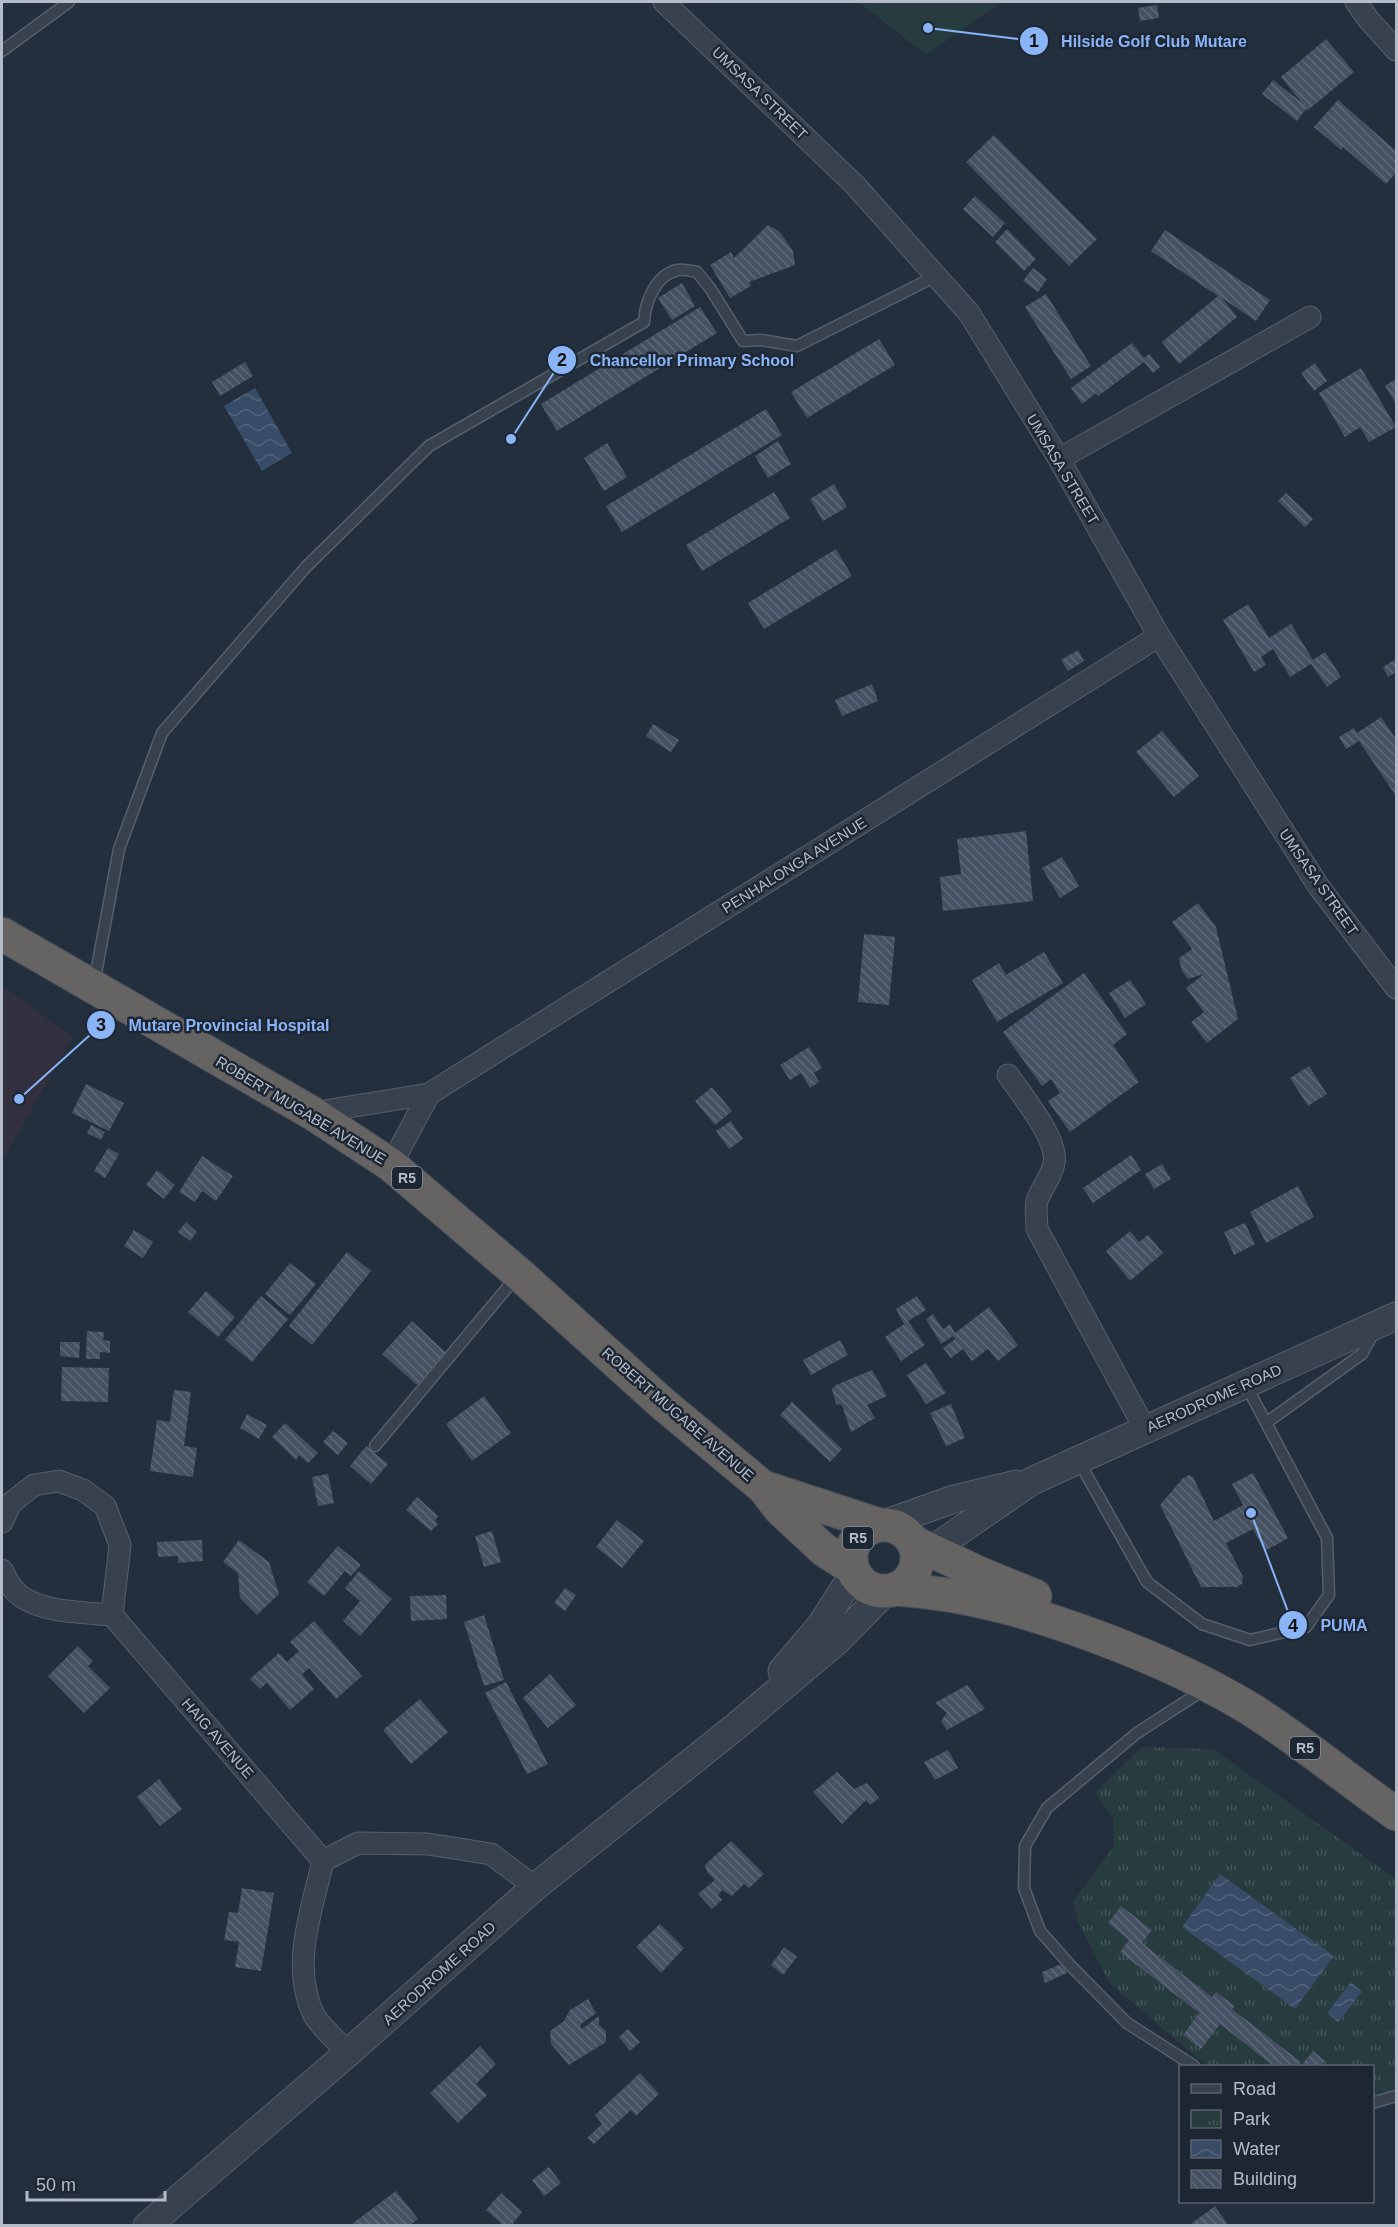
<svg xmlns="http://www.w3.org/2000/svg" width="1398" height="2227" font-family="Helvetica,sans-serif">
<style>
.medical{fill:#32303f}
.grass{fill:#263c3f}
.park{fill:url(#park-tufts)}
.water{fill:url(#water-waves)}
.building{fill:url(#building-back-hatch)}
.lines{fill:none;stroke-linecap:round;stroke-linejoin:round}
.service-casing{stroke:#565f6c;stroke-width:13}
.minor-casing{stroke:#565f6c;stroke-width:23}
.tertiary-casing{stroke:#565f6c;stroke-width:29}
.trunk-casing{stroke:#434c59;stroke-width:35}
.service{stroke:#38414e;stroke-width:10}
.minor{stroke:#38414e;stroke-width:21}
.tertiary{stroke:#38414e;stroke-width:27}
.trunk{stroke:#656462;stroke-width:33}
.labels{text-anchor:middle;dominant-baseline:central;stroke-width:5;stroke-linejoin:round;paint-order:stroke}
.shield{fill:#1d2633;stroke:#878f9c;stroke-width:1.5}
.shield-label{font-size:14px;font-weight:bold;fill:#b4bcc9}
.street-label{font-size:15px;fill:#b4bcc9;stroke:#1d2633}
.leader{fill:none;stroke:#8ab4f8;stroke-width:2}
.callout-dot{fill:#8ab4f8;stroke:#1d2633;stroke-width:2}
.mark-label{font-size:18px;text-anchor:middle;font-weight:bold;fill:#111}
.callout-label{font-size:16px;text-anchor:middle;font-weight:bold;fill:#8ab4f8;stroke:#1d2633;stroke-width:5;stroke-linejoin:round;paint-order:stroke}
</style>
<defs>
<pattern id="park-tufts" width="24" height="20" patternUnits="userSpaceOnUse" patternTransform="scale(1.5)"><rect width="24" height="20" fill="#263c3f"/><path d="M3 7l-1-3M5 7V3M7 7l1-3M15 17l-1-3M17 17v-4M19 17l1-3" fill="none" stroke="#435659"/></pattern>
<pattern id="water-waves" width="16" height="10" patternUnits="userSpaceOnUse" patternTransform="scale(1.5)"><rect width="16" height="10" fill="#394c67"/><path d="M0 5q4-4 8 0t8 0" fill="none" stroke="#53647b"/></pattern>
<pattern id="building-back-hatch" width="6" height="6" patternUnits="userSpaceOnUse" patternTransform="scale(1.5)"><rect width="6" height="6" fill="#455162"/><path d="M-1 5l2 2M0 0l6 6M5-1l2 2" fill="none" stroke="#5d6877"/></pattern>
</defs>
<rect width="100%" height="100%" fill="#242f3e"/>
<path class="medical" d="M2 986 73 1037 2 1161Z"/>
<path class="grass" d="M859 2H1001L926 55Z"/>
<path class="park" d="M1142 1747 1213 1749 1396 1879V2087L1375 2101H1373L1372 2066H1207L1110 1984 1078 1922 1073 1902 1114 1846 1113 1818 1095 1793Z"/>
<path class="water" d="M255 388 292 453 262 471 224 406Z
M1220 1874 1334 1956 1295 2009 1182 1927Z
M1351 1982 1362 1992 1338 2022 1327 2013Z"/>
<path class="building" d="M1157 5 1159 18 1140 21 1138 8Z
M1326 39 1354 72 1308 110 1306 109 1297 121 1262 94 1273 80 1301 102 1281 77Z
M1338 100 1396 151V173L1386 184 1343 147 1341 150 1314 127Z
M994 135 1097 239 1069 266 966 162Z
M975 196 1005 223 993 237 963 209Z
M768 225 780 232 793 251 795 265 749 282 751 286 730 298 710 265 731 252 734 258Z
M1007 229 1036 259 1024 271 995 242Z
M1165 230 1270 300 1256 321 1222 298 1237 317 1179 364 1162 342 1218 296 1151 251Z
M1033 268 1047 279 1038 292 1023 281Z
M682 283 695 306 672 320 658 298Z
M1046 294 1091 366 1071 379 1025 307Z
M700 307 717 333 557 431 541 404Z
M879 339 895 365 807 418 791 392Z
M1132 343 1144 358 1149 354 1160 367 1153 373 1144 362 1098 396 1096 393 1082 404 1071 388Z
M245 362 253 376 220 396 212 382Z
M1315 363 1327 381 1314 391 1301 373Z
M1361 368 1396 427 1369 442 1360 427 1345 437 1319 393Z
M1396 379V404L1385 386Z
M766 409 782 435 622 532 606 506Z
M778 441 791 464 768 478 755 456Z
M607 443 627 477 604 491 584 458Z
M834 484 847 507 823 521 810 499Z
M774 492 790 518 702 571 686 545Z
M1286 493 1313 519 1305 527 1278 501Z
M836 549 852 576 764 629 748 603Z
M1248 604 1269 638 1291 624 1313 660 1325 652 1341 677 1327 687 1311 664 1290 677 1273 649 1261 657 1266 665 1254 672 1223 620Z
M1078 650 1084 661 1068 671 1061 660Z
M1396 659V672L1388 677 1383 667Z
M872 684 878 701 842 716 835 700Z
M1381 717 1396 739V796L1359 741 1346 749 1339 737 1354 728 1357 733Z
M653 724 679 740 671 752 646 736Z
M1162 731 1199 776 1174 797 1136 752Z
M1026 831 1033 901 943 911 940 877 961 874 957 839Z
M1062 857 1079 886 1060 898 1042 868Z
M1198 903 1216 927 1238 1019 1207 1043 1191 1022 1204 1012 1186 988 1204 974 1188 979 1182 971 1179 958 1192 949 1172 922Z
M864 934 895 937 889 1005 858 1002Z
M1044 952 1063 983 997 1022 972 980 999 963 1006 975Z
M1084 973 1127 1034 1113 1045 1139 1082 1070 1132 1048 1101 1060 1093 1051 1079 1042 1086 1003 1032Z
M1130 980 1146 1004 1125 1018 1109 993Z
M809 1047 822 1068 814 1073 819 1082 810 1088 801 1073 790 1080 780 1065Z
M1309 1066 1327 1094 1308 1106 1290 1078Z
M86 1084 124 1103 109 1131 72 1113Z
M712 1087 732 1111 715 1125 695 1101Z
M731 1121 743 1139 729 1149 716 1131Z
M91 1125 105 1132 101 1140 87 1133Z
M108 1148 119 1154 105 1178 94 1171Z
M1131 1155 1141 1170 1093 1203 1083 1188Z
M202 1156 233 1176 216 1201 202 1191 195 1202 179 1192Z
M1162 1164 1171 1179 1154 1189 1145 1174Z
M157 1170 175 1185 164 1199 146 1185Z
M1298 1186 1314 1217 1266 1243 1250 1212Z
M186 1222 197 1232 190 1241 178 1232Z
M1245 1223 1255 1244 1234 1255 1224 1232Z
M134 1230 153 1242 143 1258 124 1246Z
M1130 1231 1139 1242 1148 1235 1163 1253 1130 1281 1106 1251Z
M347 1252 371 1271 312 1345 289 1326Z
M290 1263 316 1284 290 1315 265 1294Z
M206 1291 235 1317 218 1337 188 1312Z
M261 1296 288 1319 252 1362 225 1340Z
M917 1296 926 1310 908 1321 925 1345 901 1361 885 1337 904 1324 896 1309Z
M989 1307 1018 1345 998 1361 988 1349 972 1361 963 1349 951 1358 943 1348 955 1339 953 1336 941 1344 926 1319 933 1314 943 1329 950 1324 955 1333Z
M412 1321 446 1353 417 1385 382 1354Z
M87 1331 104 1332 103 1340 110 1341V1353L100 1352V1359H86Z
M840 1340 848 1355 811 1375 803 1360Z
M60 1342H80L79 1358 60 1356Z
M926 1363 946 1393 926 1404 907 1375Z
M62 1367 109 1368 108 1402 61 1401Z
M872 1370 887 1396 867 1405 875 1418 851 1432 842 1405 836 1404 832 1389 836 1385Z
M174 1390 191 1392 184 1446 197 1448 193 1477 150 1471 157 1420 170 1422Z
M484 1396 511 1433 472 1461 446 1424Z
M792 1402 842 1449 830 1462 780 1415Z
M951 1404 965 1438 946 1446 930 1413Z
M247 1414 267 1425 259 1439 240 1428Z
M285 1423 318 1453 308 1463 299 1455 296 1460 272 1437Z
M333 1431 348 1443 338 1455 323 1442Z
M366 1446 388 1464 371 1484 350 1466Z
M1253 1473 1288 1538 1265 1551 1253 1529 1226 1543 1243 1577 1242 1584 1237 1587H1201L1160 1505 1183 1478 1189 1475 1193 1477 1214 1521 1243 1505 1232 1484Z
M328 1474 334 1503 318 1506 312 1477Z
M417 1497 438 1516 435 1521 438 1524 431 1531 406 1510Z
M617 1520 644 1541 622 1568 596 1547Z
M492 1531 501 1562 484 1567 475 1536Z
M202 1540 203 1561 178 1563V1556L158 1557 157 1542Z
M239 1540 269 1562 279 1594 257 1615 240 1598 238 1573 223 1562Z
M338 1546 361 1565 351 1576 345 1571 324 1596 307 1582Z
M359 1571 392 1599 360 1636 343 1621 360 1601 345 1588Z
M565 1588 576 1595 565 1611 554 1603Z
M446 1595 447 1619 411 1621 410 1596Z
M484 1615 504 1680 484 1686 464 1622Z
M314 1621 362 1676 336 1699 309 1668 302 1674 314 1689 290 1710 267 1683 260 1689 250 1679 279 1653 287 1662 299 1651 290 1642Z
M78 1646 93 1661 88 1666 110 1688 84 1713 48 1676Z
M550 1674 576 1705 548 1728 523 1698Z
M506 1682 548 1764 527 1774 485 1693Z
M967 1685 985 1709 947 1730 941 1721 947 1713 935 1703Z
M420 1699 448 1732 411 1764 383 1730Z
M948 1750 958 1768 935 1780 924 1762Z
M837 1772 854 1789 867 1783 879 1798 870 1805 866 1800 842 1824 813 1792Z
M159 1779 182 1809 160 1826 137 1797Z
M731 1841 764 1874 749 1888 744 1884 732 1896 722 1890 718 1895 722 1900 712 1909 698 1894 715 1880 707 1872 705 1865Z
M242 1888 274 1893 261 1971 235 1967 239 1942 224 1940 229 1912 238 1913Z
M1121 1906 1152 1930 1142 1943 1212 1997 1216 1992 1235 2006 1232 2009 1301 2062 1298 2066H1269L1271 2064 1220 2024 1201 2049 1183 2035 1199 2013 1120 1952 1129 1940 1108 1923Z
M660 1924 684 1948 661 1973 636 1947Z
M784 1947 797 1957 783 1975 771 1965Z
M1064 1963 1067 1973 1045 1983 1042 1972Z
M588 1999 596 2013 580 2025 582 2029 599 2016V2025L606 2031V2042L569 2065 551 2044 550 2031 564 2021 570 2010Z
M628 2029 640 2042 630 2051 619 2037Z
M480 2046 496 2064 476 2084 487 2095 458 2123 430 2093Z
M1313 2051 1325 2061 1321 2066H1301Z
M640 2073 659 2094 636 2116 631 2110 594 2144 587 2138 602 2124 595 2115Z
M549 2167 561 2183 544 2196 532 2180Z
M396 2191 418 2219 409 2226H355L353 2223Z
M501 2193 522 2212 511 2226H504L486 2210Z
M1215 2206 1229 2226H1188Z"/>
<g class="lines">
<g class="service-casing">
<path id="service" d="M2 51 69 2
M94 984 119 849 162 733 306 567 429 446 644 322C645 302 656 274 678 270 684 269 691 271 697 272L710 288 743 341 761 340 797 346 936 276
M1266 1423 1362 1354 1374 1332
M375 1446 517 1276
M1078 1460 1147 1582 1202 1624 1250 1640 1306 1627 1329 1595 1327 1538 1246 1385
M1194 2066 1127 2023 1070 1965 1040 1931 1024 1888 1025 1846 1047 1808 1137 1733 1205 1689
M1372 2103 1396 2096"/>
</g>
<g class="minor-casing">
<path id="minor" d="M664 2 855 185 969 313 1059 459 1159 636 1319 887 1396 988
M1356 2 1368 19 1396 50
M1059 459 1310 317
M1008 1075C1021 1094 1059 1140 1054 1163 1052 1177 1041 1188 1037 1201 1035 1209 1037 1221 1037 1229L1145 1429
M312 1113 429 1094 1159 636
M391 1165 429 1094
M2 1522 11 1503 34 1485 59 1481 83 1490 105 1506 120 1545 112 1615
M2 1570C6 1577 9 1585 14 1590 34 1613 83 1612 112 1615L323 1861
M348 2053C338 2041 321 2028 314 2015 290 1967 312 1909 323 1861L358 1843 428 1844 491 1854 535 1887"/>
</g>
<g class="tertiary-casing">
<path id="tertiary" d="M881 1525 954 1499 1016 1484
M917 1560 1032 1481 1396 1316
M782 1671 821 1625 854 1573
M147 2226 348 2053 535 1887 735 1727 837 1641 886 1591"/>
</g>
<g class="trunk-casing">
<path id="trunk" d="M2 934 312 1113 391 1165 519 1274 663 1404 764 1488 780 1509 824 1550 852 1568
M766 1488 879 1525
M851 1558a33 33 0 1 1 66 0a33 33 0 1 1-66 0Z
M913 1542 981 1574 1035 1596
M895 1589C971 1594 1038 1614 1108 1641 1158 1660 1206 1682 1252 1710 1302 1742 1348 1780 1396 1814"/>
</g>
<use href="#service" class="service"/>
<use href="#minor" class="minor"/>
<use href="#tertiary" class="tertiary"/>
<use href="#trunk" class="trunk"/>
</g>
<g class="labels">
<g class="shield">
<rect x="392" y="1167" width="30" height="22" rx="4.5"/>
<rect x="843" y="1527" width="30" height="22" rx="4.5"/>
<rect x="1290" y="1737" width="30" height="22" rx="4.5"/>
</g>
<g class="shield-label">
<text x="407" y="1178">R5</text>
<text x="858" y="1538">R5</text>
<text x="1305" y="1748">R5</text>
</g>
<g class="street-label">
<text transform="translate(760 93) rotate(44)">UMSASA STREET</text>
<text transform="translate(1063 469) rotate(59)">UMSASA STREET</text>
<text transform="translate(794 865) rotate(-32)">PENHALONGA AVENUE</text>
<text transform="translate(1319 882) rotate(55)">UMSASA STREET</text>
<text transform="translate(301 1110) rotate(31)">ROBERT MUGABE AVENUE</text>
<text transform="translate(1214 1398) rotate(-24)">AERODROME ROAD</text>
<text transform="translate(678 1414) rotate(41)">ROBERT MUGABE AVENUE</text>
<text transform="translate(218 1738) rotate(49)">HAIG AVENUE</text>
<text transform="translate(439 1973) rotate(-42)">AERODROME ROAD</text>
</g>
</g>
<path class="leader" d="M928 28L1034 41M511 439L562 360M19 1099L101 1025M1251 1513L1293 1625"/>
<g class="callout-dot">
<circle cx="928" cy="28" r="6"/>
<circle cx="511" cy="439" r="6"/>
<circle cx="19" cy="1099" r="6"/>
<circle cx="1251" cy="1513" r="6"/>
<circle cx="1034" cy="41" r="15"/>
<circle cx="562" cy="360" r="15"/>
<circle cx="101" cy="1025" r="15"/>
<circle cx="1293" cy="1625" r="15"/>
</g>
<g class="mark-label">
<text x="1034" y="47">1</text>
<text x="562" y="366">2</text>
<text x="101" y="1031">3</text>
<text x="1293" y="1632">4</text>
</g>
<g class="callout-label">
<text x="1154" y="47">Hilside Golf Club Mutare</text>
<text x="692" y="366">Chancellor Primary School</text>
<text x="229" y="1031">Mutare Provincial Hospital</text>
<text x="1344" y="1631">PUMA</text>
</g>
<rect width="1398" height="2227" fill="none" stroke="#b4bcc9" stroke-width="6"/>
<rect x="1179" y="2065" width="195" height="138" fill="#1d2633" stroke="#59626f" stroke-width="1.5"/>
<rect x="1191" y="2084" width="30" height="9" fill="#38414e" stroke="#59626f" stroke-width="1.5"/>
<text x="1233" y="2095" font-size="18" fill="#b4bcc9">Road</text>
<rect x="1191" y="2110" width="30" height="18" fill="url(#park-tufts)" stroke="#59626f" stroke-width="1.5"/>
<text x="1233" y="2125" font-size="18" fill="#b4bcc9">Park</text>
<rect x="1191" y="2140" width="30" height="18" fill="url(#water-waves)" stroke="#59626f" stroke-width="1.5"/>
<text x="1233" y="2155" font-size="18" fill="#b4bcc9">Water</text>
<rect x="1191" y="2170" width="30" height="18" fill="url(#building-back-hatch)" stroke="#59626f" stroke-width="1.5"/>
<text x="1233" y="2185" font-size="18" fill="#b4bcc9">Building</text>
<path d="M27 2191v9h138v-9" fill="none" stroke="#b4bcc9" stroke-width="3"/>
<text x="36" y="2191" font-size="18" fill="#b4bcc9" stroke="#1d2633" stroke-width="4.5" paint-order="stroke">50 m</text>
</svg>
